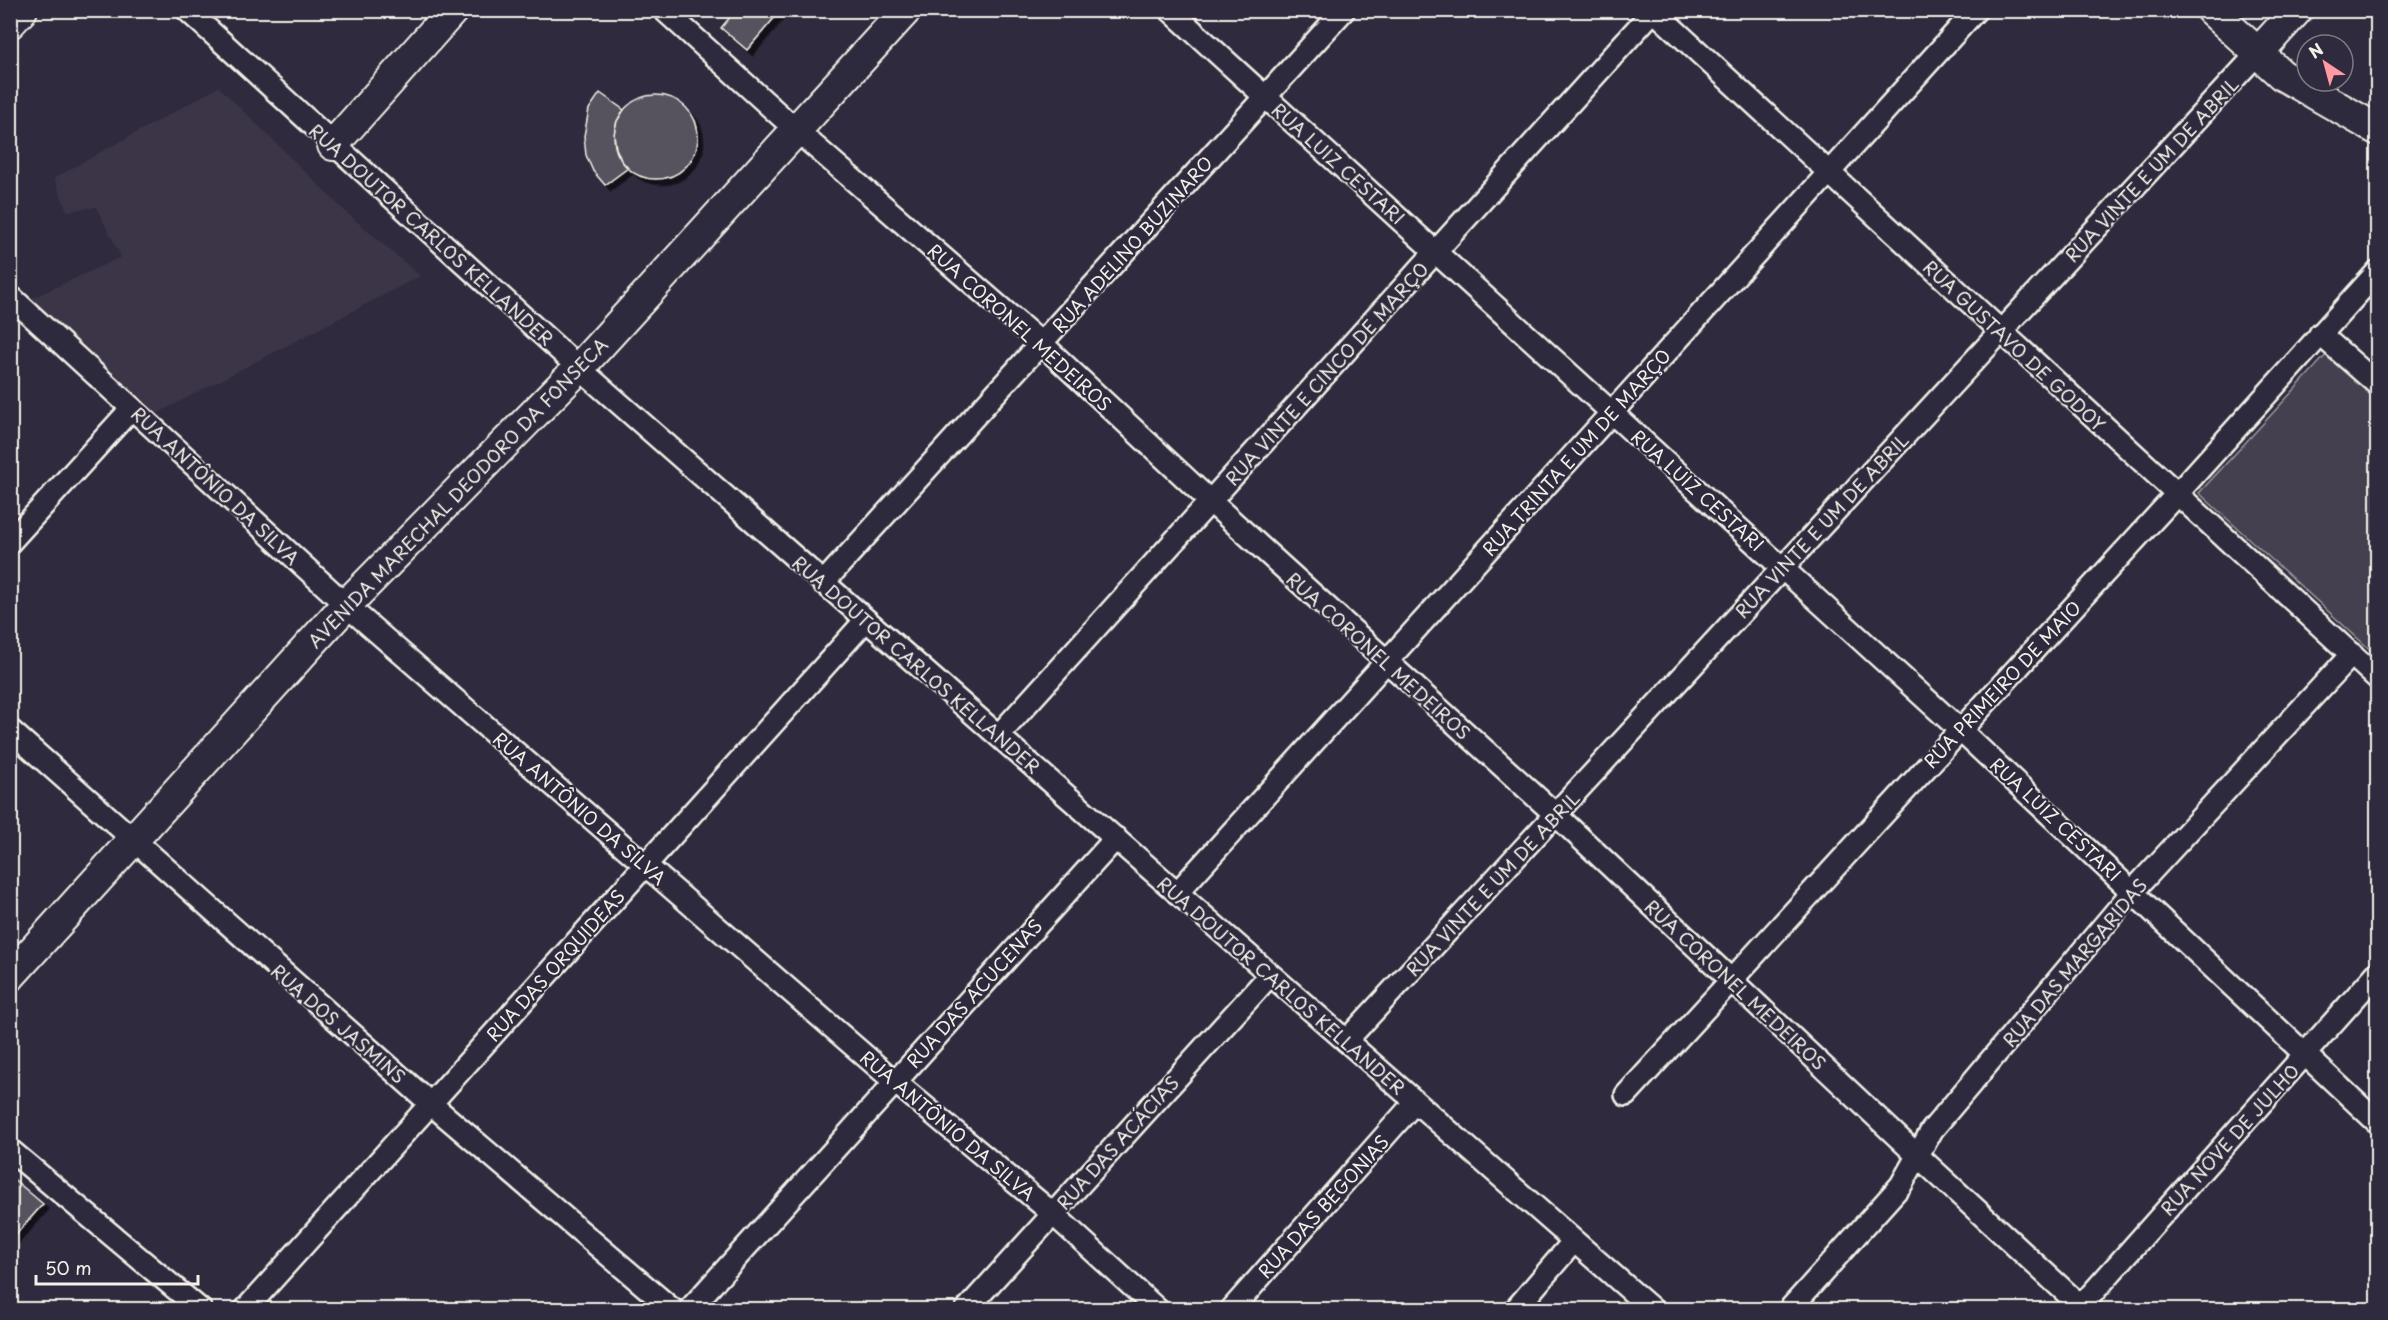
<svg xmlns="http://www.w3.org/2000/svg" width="2388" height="1320" font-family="'Playpen Sans',sans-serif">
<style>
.built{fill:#3b3647}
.green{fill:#454050;stroke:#9c989c;stroke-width:1.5}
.building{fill:#56525f;stroke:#f4f1e8;stroke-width:1.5;filter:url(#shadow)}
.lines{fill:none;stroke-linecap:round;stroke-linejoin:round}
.street-casing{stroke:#f4f1e8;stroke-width:26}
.secondary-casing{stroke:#f4f1e8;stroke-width:34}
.street{stroke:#2f2a3d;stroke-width:21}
.secondary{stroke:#2f2a3d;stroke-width:30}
.labels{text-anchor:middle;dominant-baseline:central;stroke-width:4.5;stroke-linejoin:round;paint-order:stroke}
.street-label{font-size:18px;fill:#f4f1e8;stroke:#2f2a3d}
</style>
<defs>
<filter id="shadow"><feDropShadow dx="5.5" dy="5.5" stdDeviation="0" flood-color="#0009"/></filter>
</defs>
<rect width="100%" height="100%" fill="#2f2a3d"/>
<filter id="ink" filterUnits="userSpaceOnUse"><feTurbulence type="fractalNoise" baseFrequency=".0167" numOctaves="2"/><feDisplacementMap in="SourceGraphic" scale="12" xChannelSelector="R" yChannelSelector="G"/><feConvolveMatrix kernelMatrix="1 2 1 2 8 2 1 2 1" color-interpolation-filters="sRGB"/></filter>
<g filter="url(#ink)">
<path class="built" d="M219 87 346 212 420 276 156 414 28 300 121 257 96 207 67 211 54 178Z"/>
<path class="green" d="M2328 353 2377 398V656L2199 493Z"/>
<path class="building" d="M736 10H781L747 50 721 28Z
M600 93 624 110 617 121 614 134 616 148 621 160 628 168 605 185 593 171 586 155 584 136 589 109Z
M614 137a42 42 0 1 1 84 0a42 42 0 1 1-84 0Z
M10 1176 43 1204 10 1241Z"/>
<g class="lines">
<g class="street-casing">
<path id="street" d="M187 10 579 368 1653 1310
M664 10 796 130 1041 343 1210 501 1555 814 1918 1156 2085 1310
M1170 10 1960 730 2378 1123
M1653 10 2378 679
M10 296 346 605 894 1081 1052 1213 1158 1310
M2320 334 2378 385
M10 542 132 408
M823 583 1344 10
M10 730 431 1104 673 1310
M999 735 1654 10
M1177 893 1976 10
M1346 1041 2257 54
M1626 1095 2177 494 2378 271
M10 1150 201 1310
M2081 1306 2378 972
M245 1310 866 620
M689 1310 1116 838
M966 1310 1270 975
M1231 1310 1415 1102
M1515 1310 1573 1242
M1789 1310 1901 1185 1932 1130 2133 891 2352 654"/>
</g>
<g class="secondary-casing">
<path id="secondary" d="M2211 10 2282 75 2378 130
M10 23 22 10
M2257 54 2297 10
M333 145 453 10
M10 976 346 605 579 368 906 10"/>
</g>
<use href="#street" class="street"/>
<use href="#secondary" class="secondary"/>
</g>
</g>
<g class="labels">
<g class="street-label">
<text transform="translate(1339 163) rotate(42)">RUA LUIZ CESTARI</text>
<text transform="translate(2151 169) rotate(-47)">RUA VINTE E UM DE ABRIL</text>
<text transform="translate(432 234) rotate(42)">RUA DOUTOR CARLOS KELLANDER</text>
<text transform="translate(1132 244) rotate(-48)">RUA ADELINO BUZINARO</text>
<text transform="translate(1020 327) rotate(42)">RUA CORONEL MEDEIROS</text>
<text transform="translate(2015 345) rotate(43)">RUA GUSTAVO DE GODOY</text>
<text transform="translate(1326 373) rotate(-48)">RUA VINTE E CINCO DE MARÇO</text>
<text transform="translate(1576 452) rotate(-48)">RUA TRINTA E UM DE MARÇO</text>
<text transform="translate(216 485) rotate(43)">RUA ANTÔNIO DA SILVA</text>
<text transform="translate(1698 490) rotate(42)">RUA LUIZ CESTARI</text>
<text transform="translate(457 492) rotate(-46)">AVENIDA MARECHAL DEODORO DA FONSECA</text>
<text transform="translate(1821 525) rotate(-47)">RUA VINTE E UM DE ABRIL</text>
<text transform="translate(1379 655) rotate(42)">RUA CORONEL MEDEIROS</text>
<text transform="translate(917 664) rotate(41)">RUA DOUTOR CARLOS KELLANDER</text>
<text transform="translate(2002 684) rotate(-47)">RUA PRIMEIRO DE MAIO</text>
<text transform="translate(580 808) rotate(41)">RUA ANTÔNIO DA SILVA</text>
<text transform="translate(2056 819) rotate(43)">RUA LUIZ CESTARI</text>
<text transform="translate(1492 883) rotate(-47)">RUA VINTE E UM DE ABRIL</text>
<text transform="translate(2074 962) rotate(-50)">RUA DAS MARGARIDAS</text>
<text transform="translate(555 965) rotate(-48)">RUA DAS ORQUIDEAS</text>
<text transform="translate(1736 984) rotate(43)">RUA CORONEL MEDEIROS</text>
<text transform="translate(1282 985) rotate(41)">RUA DOUTOR CARLOS KELLANDER</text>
<text transform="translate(974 993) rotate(-48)">RUA DAS ACUCENAS</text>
<text transform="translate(339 1023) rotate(41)">RUA DOS JASMINS</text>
<text transform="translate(948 1125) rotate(40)">RUA ANTÔNIO DA SILVA</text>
<text transform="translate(2229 1139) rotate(-48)">RUA NOVE DE JULHO</text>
<text transform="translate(1117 1142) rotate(-48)">RUA DAS ACÁCIAS</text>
<text transform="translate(1323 1206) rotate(-48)">RUA DAS BEGONIAS</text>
</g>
</g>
<rect width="2388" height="1320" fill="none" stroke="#2f2a3d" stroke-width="36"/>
<rect x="18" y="18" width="2352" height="1284" fill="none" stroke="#f4f1e8" stroke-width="2" filter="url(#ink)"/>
<g transform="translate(2325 63) rotate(324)"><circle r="28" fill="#2f2a3d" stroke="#7e7a81" stroke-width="1.5"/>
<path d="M0-4.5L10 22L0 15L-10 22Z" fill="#ff9aa2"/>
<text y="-9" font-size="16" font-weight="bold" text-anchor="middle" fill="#f4f1e8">N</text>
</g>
<path d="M36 1275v9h162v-9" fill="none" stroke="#f4f1e8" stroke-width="3"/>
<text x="45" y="1275" font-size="18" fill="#f4f1e8" stroke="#2f2a3d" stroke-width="4.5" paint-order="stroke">50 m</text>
</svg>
